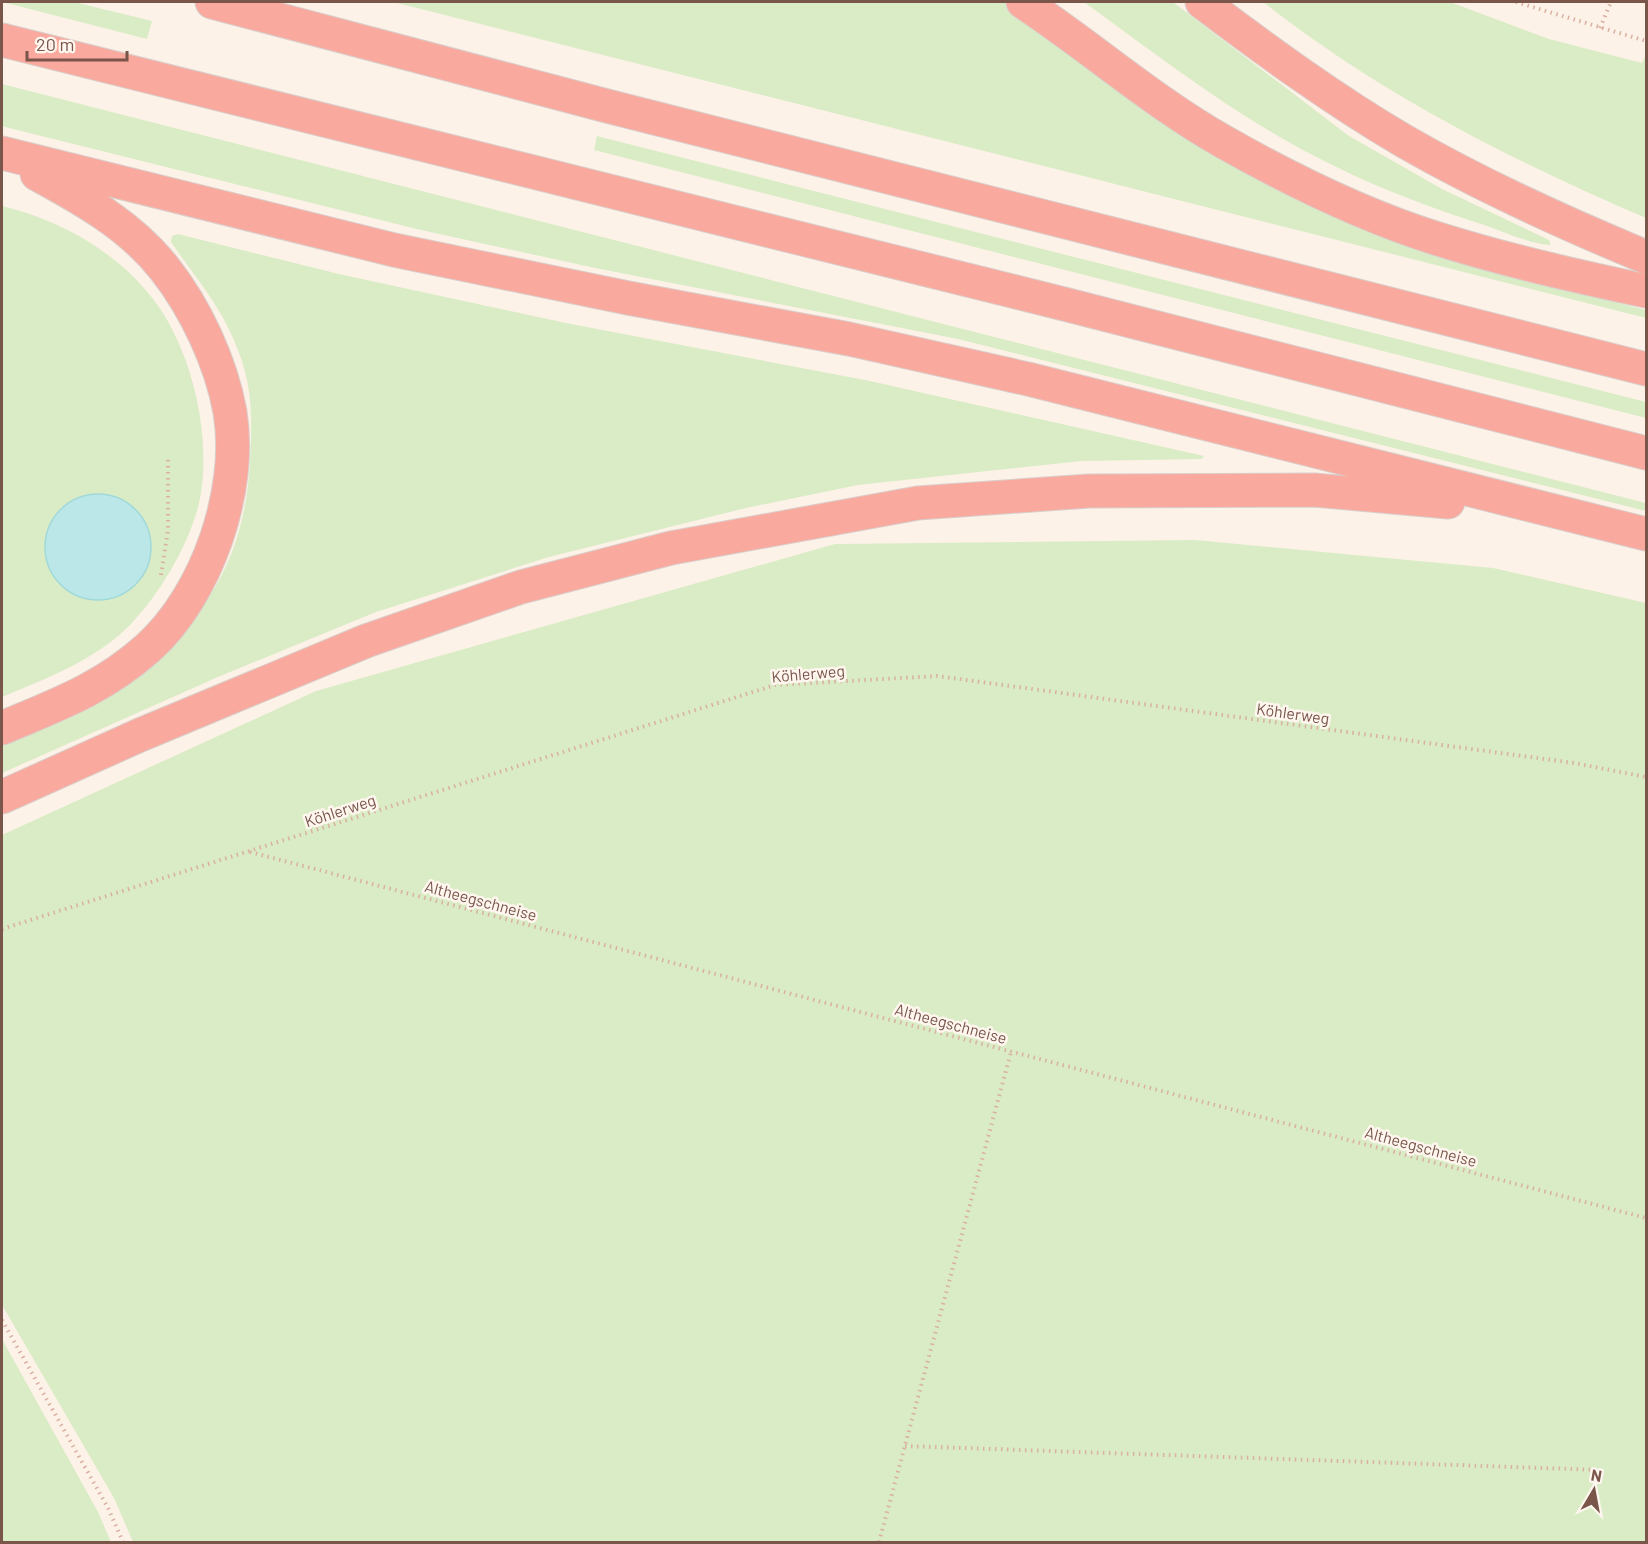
<svg xmlns="http://www.w3.org/2000/svg" width="1648" height="1544" font-family="Barlow,sans-serif">
<style>
.green{fill:#daecc5}
.water{fill:#bbe7e8;stroke:#a1d9da;stroke-width:1.5}
.lines{fill:none;stroke-linecap:round;stroke-linejoin:round}
.motorway-casing{stroke:#d9cfcc;stroke-width:35}
.path{stroke:#d9b0a1;stroke-width:4;stroke-dasharray:1.5 4.5;stroke-linecap:butt}
.motorway{stroke:#f9a99d;stroke-width:33}
.labels{text-anchor:middle;dominant-baseline:central;stroke-width:5;stroke-linejoin:round;paint-order:stroke}
.street-label{font-size:16px;fill:#79554a;stroke:#fff7ef}
</style>
<rect width="100%" height="100%" fill="#fdf2e8"/>
<path class="green" d="M2 2H74L152 21 147 39Z
M393 2H1010L1324 211 1449 260 1646 310V318Z
M1084 2H1173L1349 136 1442 189 1549 240 1551 245C1528 244 1501 230 1478 223 1409 201 1341 173 1278 136 1211 97 1147 48 1084 2Z
M1263 2H1450L1549 39 1642 63 1646 54V218C1512 161 1379 93 1263 2Z
M2 84 1646 503V511L958 339 595 268 421 230 9 128 2 126Z
M597 136 1646 402V418L594 150Z
M2 206C60 220 116 251 153 299 194 351 215 448 197 511 185 551 160 593 131 624 96 660 47 678 2 697Z
M178 234 339 274 566 323 870 381 1204 456 1202 459 1082 461 858 485 746 508 549 557 376 612 218 677 2 773V745C33 732 68 721 98 704 120 692 140 674 159 657 217 601 246 543 250 461 252 423 253 389 239 353 223 308 197 280 171 242L172 236Z
M1195 540 1493 568 1646 603V1542H133L114 1498 2 1305V835L316 691 835 544Z
M2 1339 98 1512 111 1542H2Z"/>
<path class="water" d="M45 547a53 53 0 1 1 106 0a53 53 0 1 1-106 0Z"/>
<g class="lines">
<g class="motorway-casing">
<path id="motorway" d="M212 2 607 106 1646 369
M1023 2C1091 47 1153 102 1224 142 1291 180 1362 215 1435 238 1504 260 1576 276 1646 291
M1202 2C1267 51 1334 100 1404 141 1482 186 1564 223 1646 257
M2 40 1068 305 1646 453
M2 153 394 250 628 298 849 339 1028 379 1646 534
M2 728C57 705 102 689 148 648 207 595 243 490 230 412 221 362 195 307 164 268 131 226 83 199 37 174
M2 797 140 735 366 641 521 587 671 548 918 503 1089 491 1314 490 1448 502"/>
</g>
<path class="path" d="M1516 2 1646 41
M1600 28 1611 2
M161 575 168 530V459
M250 852 1646 1218
M2 929 775 685 937 676 1574 763 1646 777
M2 1320 108 1508 123 1542
M905 1446 1600 1470
M879 1542 1011 1052"/>
<use href="#motorway" class="motorway"/>
</g>
<g class="labels">
<g class="street-label">
<text transform="translate(808 673) rotate(-5)">Köhlerweg</text>
<text transform="translate(1293 713) rotate(8)">Köhlerweg</text>
<text transform="translate(340 810) rotate(-18)">Köhlerweg</text>
<text transform="translate(481 900) rotate(15)">Altheegschneise</text>
<text transform="translate(951 1023) rotate(15)">Altheegschneise</text>
<text transform="translate(1421 1146) rotate(15)">Altheegschneise</text>
</g>
</g>
<rect width="1648" height="1544" fill="none" stroke="#79554a" stroke-width="6"/>
<g transform="translate(1594 1490) rotate(10)" stroke="#fff7ef" stroke-width="4.5" paint-order="stroke">
<path d="M0-4.5L10 22L0 15L-10 22Z" fill="#79554a"/>
<text y="-9" font-size="16" font-weight="bold" text-anchor="middle" fill="#79554a">N</text>
</g>
<path d="M27 51v9h100v-9" fill="none" stroke="#79554a" stroke-width="3"/>
<text x="36" y="51" font-size="18" fill="#79554a" stroke="#fff7ef" stroke-width="4.5" paint-order="stroke">20 m</text>
</svg>
